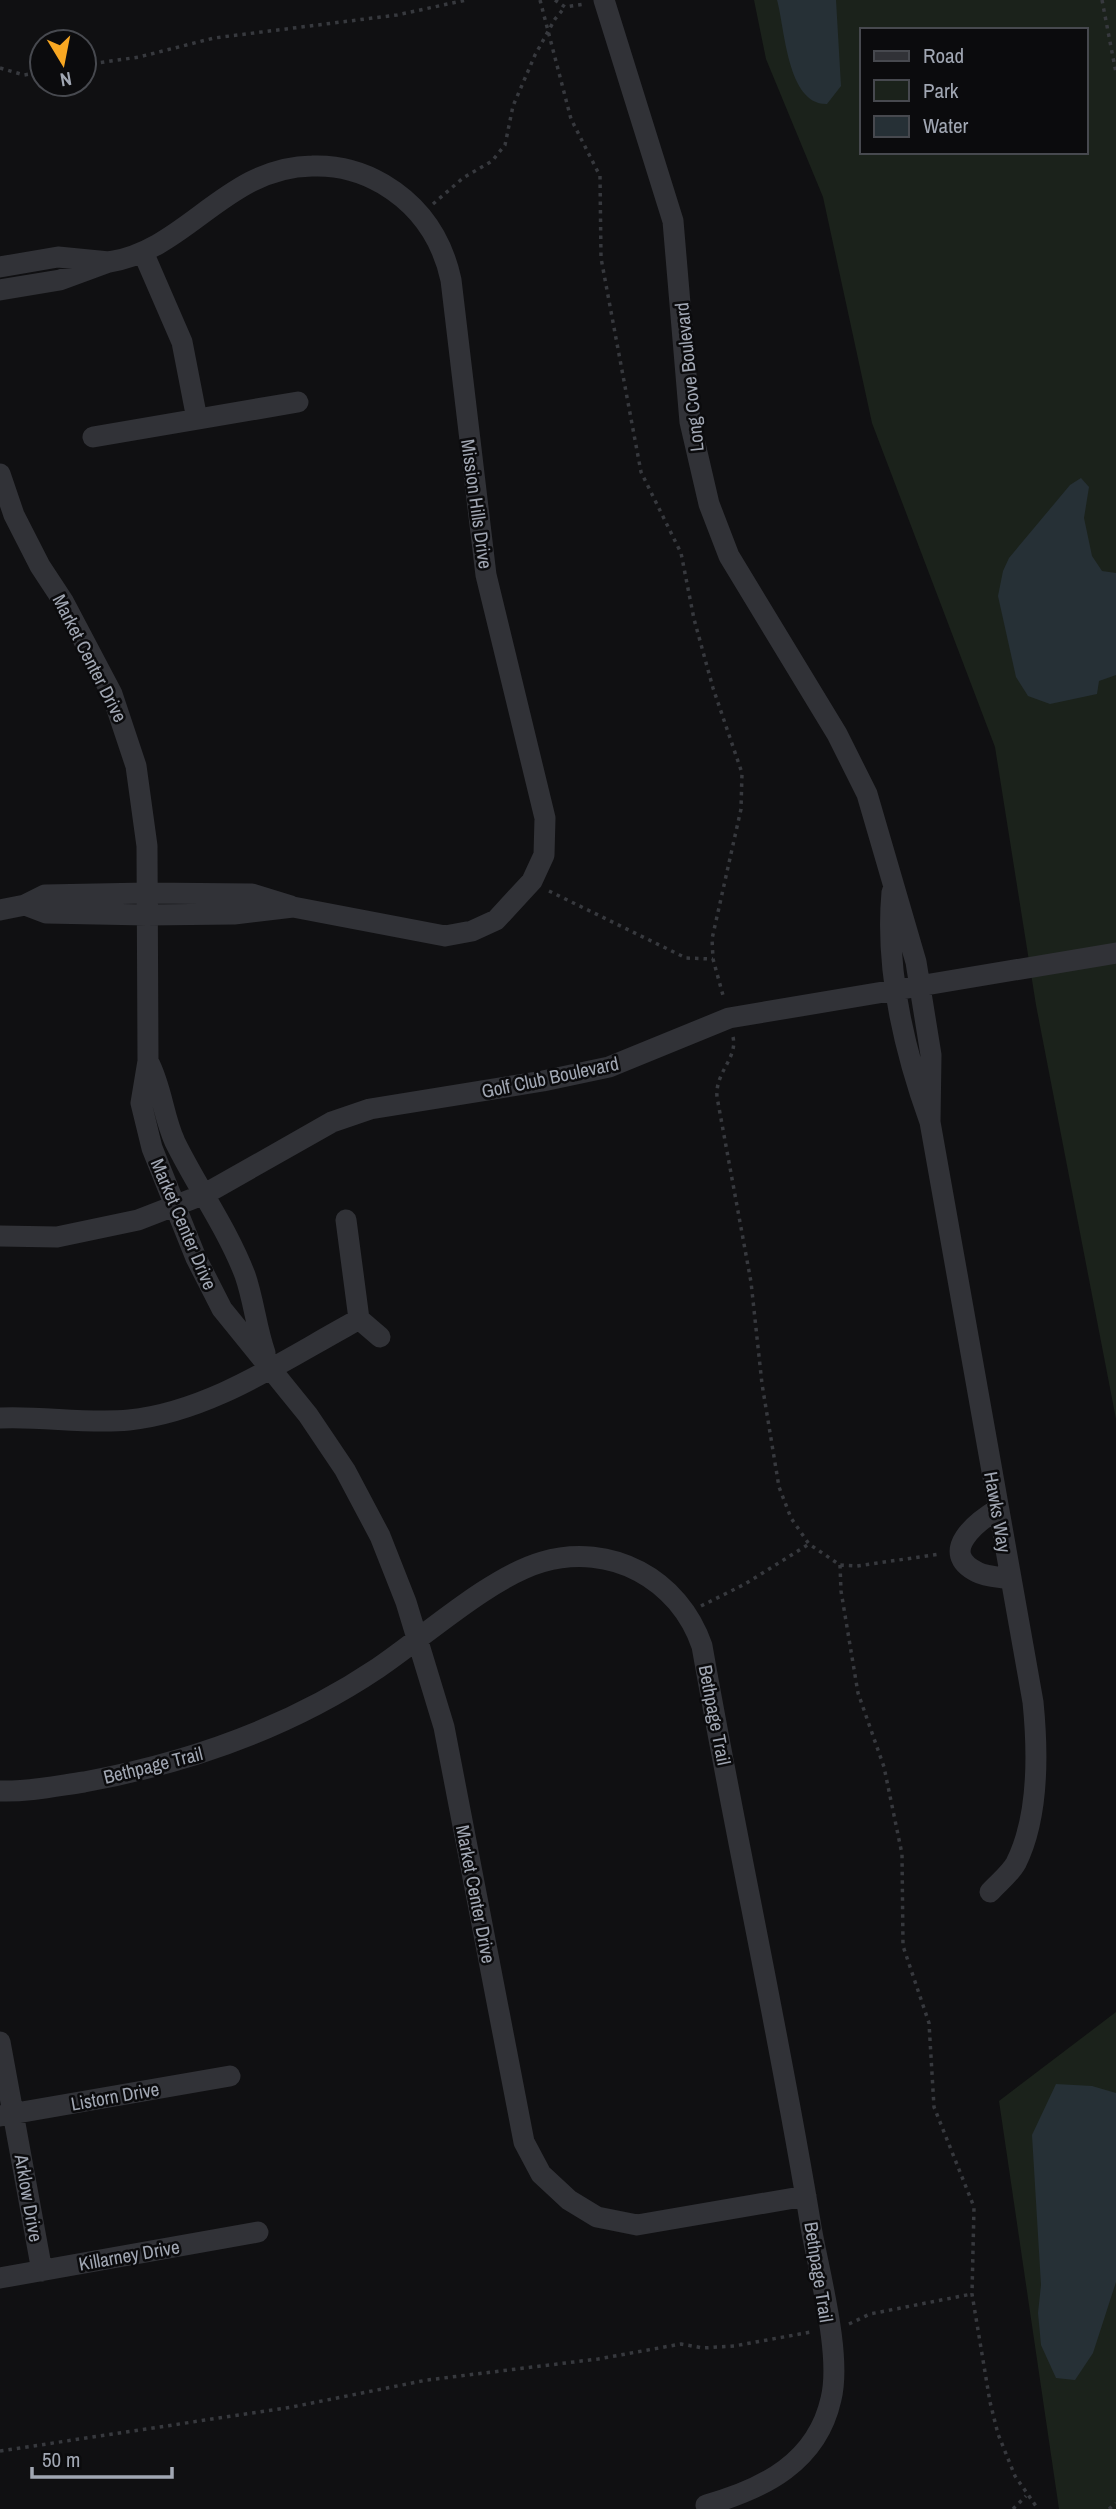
<svg xmlns="http://www.w3.org/2000/svg" width="1116" height="2509" font-family="'Archivo Narrow',sans-serif">
<style>
.green{fill:#1b221b;fill-rule:evenodd}
.water{fill:#263036}
.lines{fill:none;stroke-linecap:round;stroke-linejoin:round}
.path{stroke:#37393e;stroke-width:3.5;stroke-dasharray:3.5 5;stroke-linecap:butt}
.minor{stroke:#313237;stroke-width:21}
.labels{text-anchor:middle;dominant-baseline:central;stroke-width:5;stroke-linejoin:round;paint-order:stroke}
.street-label{font-size:19px;fill:#a1a7b3;stroke:#0b0b0d}
</style>
<rect width="100%" height="100%" fill="#101012"/>
<path class="green" d="M754 0H1116V1419L1036 1005 995 747 872 423 823 197 766 59ZM862 30H1086V152H862Z
M1116 2012V2509H1059L999 2101Z"/>
<path class="water" d="M777 0H836L841 86 827 104C787 105 785 28 777 0Z
M1081 478 1089 487 1084 518 1092 556 1102 571 1116 573V675L1099 681 1097 694 1050 704 1028 696 1016 677 998 596 1003 571 1009 558 1070 485Z
M1056 2084 1092 2086 1116 2093V2282L1093 2353 1075 2380 1056 2378 1041 2345 1038 2313 1041 2285 1032 2135Z"/>
<g class="lines">
<path class="path" d="M540 0 571 119 600 176 601 258 641 472 681 553 694 619 713 688 742 773 741 809 712 939 713 959 724 999
M555 0 565 7 585 4
M1102 0 1116 73
M84 65 139 57 214 38 397 15 466 0
M0 68 24 75 42 72
M433 204 463 178 492 161 505 145 513 106 535 55 555 19 565 7
M549 891 686 958 713 959
M733 1037C738 1058 715 1072 717 1097L751 1282 762 1384 779 1487 791 1518 809 1544 840 1565 857 1566 940 1554
M840 1565 841 1591 858 1693 884 1767 902 1854 903 1946 929 2023 934 2107 974 2207 972 2294 990 2402 998 2434 1015 2476 1038 2509
M701 1606 745 1584 809 1544
M849 2324 870 2314 972 2294
M0 2451 292 2407 427 2380 598 2359 681 2344 703 2348 734 2346 811 2332
M1013 2509 1026 2496
M1109 2509 1116 2503"/>
<path class="minor" d="M604 0 673 221 690 422 709 504 729 556 837 734 867 794 916 962 931 1055 930 1122
M143 252 182 342 197 419
M0 267 58 257 109 262 60 280 0 290
M93 437 298 402
M0 474 14 515 40 566 63 601 112 694 136 766 147 846 148 1061 141 1103 152 1148 196 1258 222 1309 308 1415 345 1470 380 1536 406 1602 444 1727 524 2142 541 2174 569 2200 597 2217 637 2225 806 2196
M892 892C885 969 904 1050 930 1122L1033 1702C1038 1752 1039 1817 1016 1863 1010 1874 998 1883 990 1892
M25 905 46 913 147 915 234 914 293 907 445 936 472 931 496 920 532 881 544 855 545 818 486 575 451 280C442 238 420 206 383 184 361 171 337 165 312 166 226 167 187 250 109 262
M0 910 25 905 45 895 147 893 252 894 291 906
M148 1061C162 1087 163 1116 175 1142 197 1187 227 1228 245 1275 254 1301 256 1327 265 1353
M0 1236 57 1237 138 1220 205 1194 332 1122 370 1109 543 1081 609 1067 729 1018 1116 953
M359 1319 380 1337
M0 1418C43 1416 86 1424 129 1420 207 1412 278 1364 345 1327L359 1319 346 1220
M998 1509C978 1521 937 1552 977 1572 986 1577 1000 1577 1011 1579
M0 1791C28 1792 56 1786 84 1782 188 1763 290 1727 378 1668 424 1637 490 1577 542 1562 611 1542 679 1579 702 1646 736 1840 779 2032 811 2227 819 2273 842 2355 831 2399 817 2462 764 2489 706 2505
M0 2042 42 2271
M0 2116 230 2076
M0 2278 258 2232"/>
</g>
<g class="labels">
<g class="street-label">
<text transform="translate(689 377) rotate(-96)">Long Cove Boulevard</text>
<text transform="translate(477 504) rotate(82)">Mission Hills Drive</text>
<text transform="translate(90 658) rotate(63)">Market Center Drive</text>
<text transform="translate(550 1077) rotate(-12)">Golf Club Boulevard</text>
<text transform="translate(184 1224) rotate(67)">Market Center Drive</text>
<text transform="translate(998 1512) rotate(80)">Hawks Way</text>
<text transform="translate(715 1715) rotate(79)">Bethpage Trail</text>
<text transform="translate(153 1765) rotate(-14)">Bethpage Trail</text>
<text transform="translate(476 1894) rotate(79)">Market Center Drive</text>
<text transform="translate(115 2096) rotate(-10)">Listorn Drive</text>
<text transform="translate(29 2198) rotate(80)">Arklow Drive</text>
<text transform="translate(129 2255) rotate(-10)">Killarney Drive</text>
<text transform="translate(819 2272) rotate(81)">Bethpage Trail</text>
</g>
</g>
<rect x="860" y="28" width="228" height="126" fill="#0b0b0d" stroke="#47494f" stroke-width="2"/>
<rect x="874" y="51" width="35" height="10" fill="#313237" stroke="#47494f" stroke-width="2"/>
<text x="923" y="63" font-size="21" fill="#a1a7b3">Road</text>
<rect x="874" y="80" width="35" height="21" fill="#1b221b" stroke="#47494f" stroke-width="2"/>
<text x="923" y="98" font-size="21" fill="#a1a7b3">Park</text>
<rect x="874" y="116" width="35" height="21" fill="#263036" stroke="#47494f" stroke-width="2"/>
<text x="923" y="133" font-size="21" fill="#a1a7b3">Water</text>
<g transform="translate(63 63) rotate(170)"><circle r="33" fill="#0b0b0d" stroke="#47494f" stroke-width="2"/>
<path d="M0-5L12 26L0 18L-12 26Z" fill="#f8a722"/>
<text y="-10" font-size="19" font-weight="bold" text-anchor="middle" fill="#a1a7b3">N</text>
</g>
<path d="M32 2467v10h140v-10" fill="none" stroke="#a1a7b3" stroke-width="3.5"/>
<text x="42" y="2467" font-size="21" fill="#a1a7b3" stroke="#0b0b0d" stroke-width="5" paint-order="stroke">50 m</text>
</svg>
